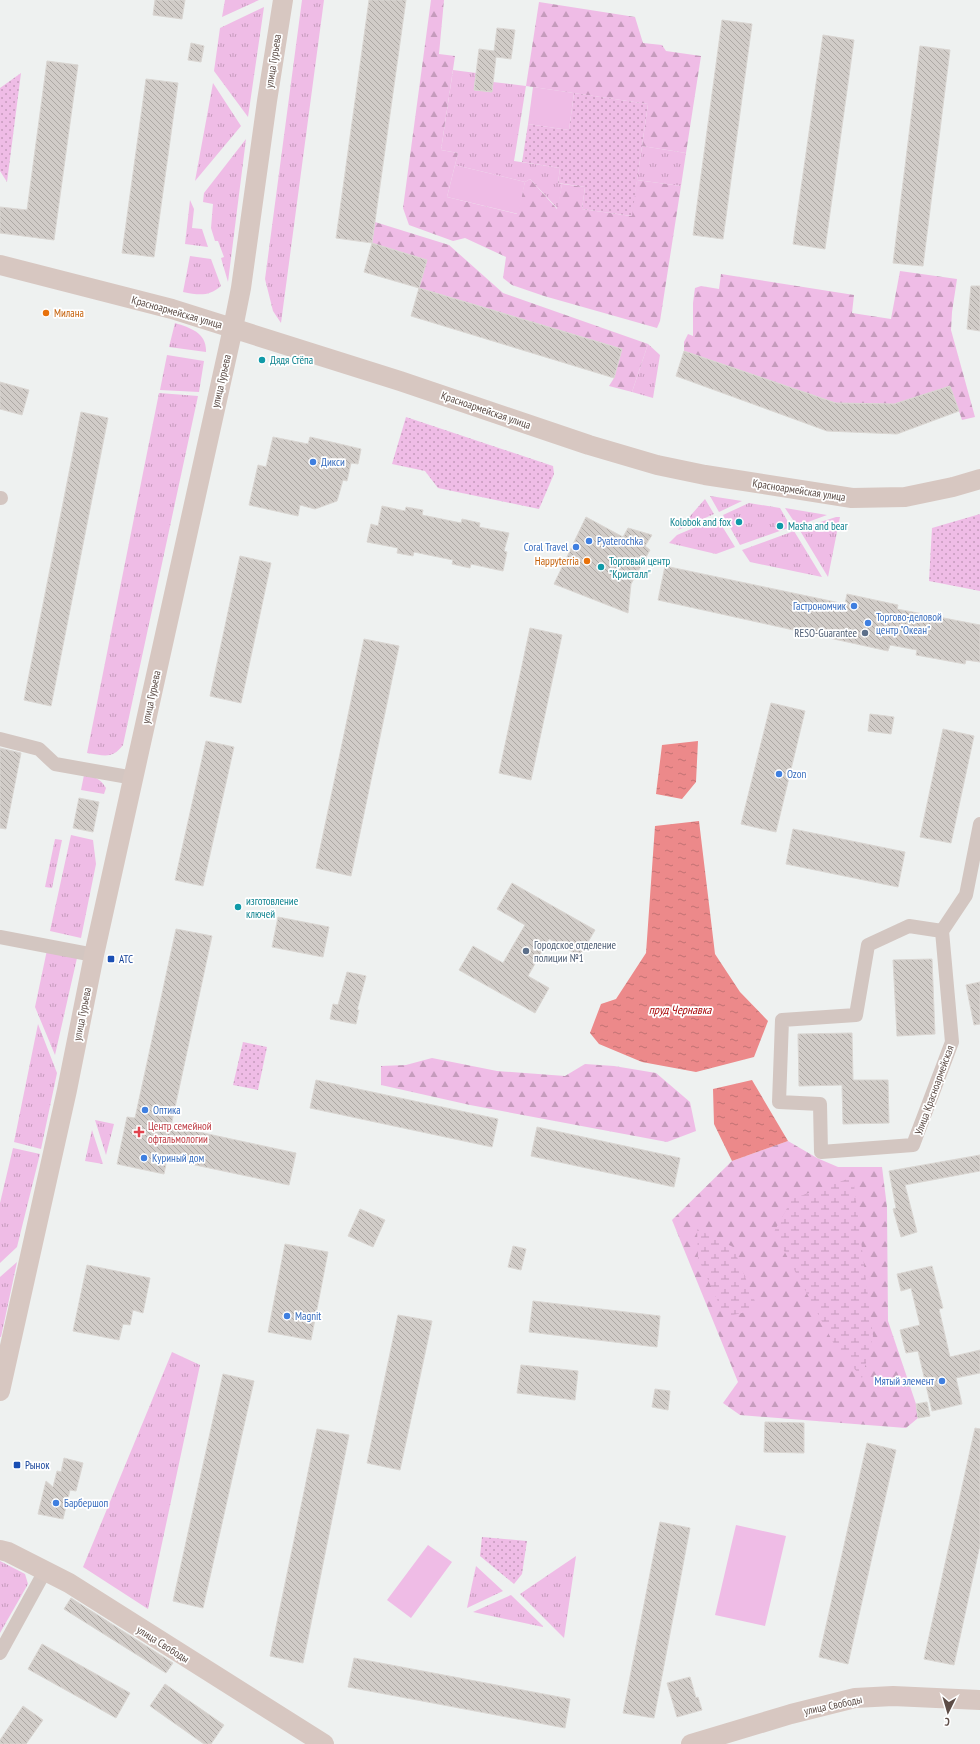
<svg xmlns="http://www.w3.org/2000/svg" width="980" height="1744" font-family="'PT Sans Narrow',sans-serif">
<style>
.grass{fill:url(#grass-tufts)}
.forest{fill:url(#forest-firs)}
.wetland{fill:url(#wetland-marsh)}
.park{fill:url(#park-dots)}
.garden{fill:#efbce6}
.water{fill:url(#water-ripples)}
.building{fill:url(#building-back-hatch);stroke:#dad6d2}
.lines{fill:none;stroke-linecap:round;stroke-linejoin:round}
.street{stroke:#d3c6c1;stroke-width:14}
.secondary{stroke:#d7c7c1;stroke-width:20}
.food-dot{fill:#e8710a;stroke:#fff;stroke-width:1.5}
.culture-dot{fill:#0f9aa8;stroke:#fff;stroke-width:1.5}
.shop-dot{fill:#3f7fe0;stroke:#fff;stroke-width:1.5}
.service-dot{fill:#5c6f8a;stroke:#fff;stroke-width:1.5}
.transit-dot{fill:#1a4fb4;stroke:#fff;stroke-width:1.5}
.health-dot{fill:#e0444e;stroke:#fff;stroke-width:1.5}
.labels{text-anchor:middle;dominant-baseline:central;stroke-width:3.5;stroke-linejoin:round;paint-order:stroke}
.street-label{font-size:11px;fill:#5c4c46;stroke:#fff}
.food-label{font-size:11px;fill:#c56008;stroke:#fff;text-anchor:start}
.culture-label{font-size:11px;fill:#0d838f;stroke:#fff;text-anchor:start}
.shop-label{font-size:11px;fill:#366cbe;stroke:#fff;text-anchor:start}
.service-label{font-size:11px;fill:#4e5e75;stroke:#fff;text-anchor:end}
.transit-label{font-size:11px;fill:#164399;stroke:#fff;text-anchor:start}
.health-label{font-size:11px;fill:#be3a42;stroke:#fff;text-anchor:start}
.water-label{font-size:12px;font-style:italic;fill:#aa0b0d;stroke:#fff}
</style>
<defs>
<pattern id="grass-tufts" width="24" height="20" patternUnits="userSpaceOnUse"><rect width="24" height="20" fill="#efbce6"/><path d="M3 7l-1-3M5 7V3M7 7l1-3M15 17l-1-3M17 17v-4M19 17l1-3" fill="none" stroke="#c59bbc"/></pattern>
<pattern id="forest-firs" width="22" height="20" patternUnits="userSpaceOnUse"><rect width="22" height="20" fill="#efbce6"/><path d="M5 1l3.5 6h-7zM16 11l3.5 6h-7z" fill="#c59bbc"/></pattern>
<pattern id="wetland-marsh" width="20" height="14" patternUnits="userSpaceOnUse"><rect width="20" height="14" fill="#efbce6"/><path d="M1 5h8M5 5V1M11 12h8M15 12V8" fill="none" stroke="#c59bbc"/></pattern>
<pattern id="park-dots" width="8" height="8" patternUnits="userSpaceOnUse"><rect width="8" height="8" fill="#efbce6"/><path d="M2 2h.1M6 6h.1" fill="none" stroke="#c59bbc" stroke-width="1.8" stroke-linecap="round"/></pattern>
<pattern id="water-ripples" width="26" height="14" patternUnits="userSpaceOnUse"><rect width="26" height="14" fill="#ec898a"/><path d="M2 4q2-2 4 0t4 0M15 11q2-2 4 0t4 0" fill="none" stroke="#c27273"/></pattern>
<pattern id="building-back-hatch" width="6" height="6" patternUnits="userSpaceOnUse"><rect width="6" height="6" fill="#d1ccc8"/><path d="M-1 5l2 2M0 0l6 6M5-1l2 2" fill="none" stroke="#ada8a4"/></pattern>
</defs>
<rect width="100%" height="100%" fill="#eef1f0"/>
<path class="grass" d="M225 0H259L222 17Z
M302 0H324L281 323 273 311 265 279Z
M264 7 248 117 214 71 220 28Z
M453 70 476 73 474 90 492 92 493 82 526 86 514 161 560 168 558 183 562 184 558 209 530 179 525 182 455 165 458 153 441 150Z
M213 83 241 126 195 181Z
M246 139 228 282 221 258 224 257 218 241H215L211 228 213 204 203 202 204 193Z
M642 146 686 153 681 186 637 180Z
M190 200 194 209 192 228 202 229 208 247 185 244Z
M190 256 211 259 221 286C208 297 199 295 183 292Z
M175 323C191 328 207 333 206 352L169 347Z
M648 344 660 355 653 398 632 392Z
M167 355 204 361 199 392 160 390Z
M159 393 198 396 123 745C112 760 103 755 87 753Z
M710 496 742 501 719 512Z
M705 499 714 514 678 530Z
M749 503 780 508 791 527 740 545 723 515Z
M785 508 827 515 797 526Z
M836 517H840L828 577 799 529Z
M717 518 735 547 716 554 669 543 677 535Z
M794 531 822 577 750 562 742 550Z
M84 775C94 776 101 779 106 788L104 794 81 790Z
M71 835 93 840 96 864 81 938 50 931Z
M55 839 62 840 52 888 45 887Z
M47 950 77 958 55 1055 35 1007Z
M38 1024 57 1073 41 1149 14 1142Z
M95 1120 114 1124 106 1155Z
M92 1130 103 1164 85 1161Z
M13 1148 40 1154 17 1247 0 1263V1203Z
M17 1262 1 1337H0V1277Z
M172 1352 200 1365 148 1609 83 1567Z
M576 1556 564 1638 520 1594Z
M0 1561 25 1574 28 1584 0 1633Z
M476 1566 503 1591 467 1608Z
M511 1595 543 1626V1627L473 1612Z"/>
<path class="forest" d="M431 0H444L439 54 455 56 441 150 458 153 447 197 517 214 525 182 530 179 557 209 562 184 585 187 582 209 631 216 637 180 681 186 660 321 657 328 544 296 512 285 503 278 506 257 465 238 453 241 409 225 403 208Z
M539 2 635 17 643 43 662 45 666 51 701 56 686 153 642 146 648 104 526 86Z
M375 222 449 245 503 293 648 344 632 392 609 386 614 378 622 349 419 288 427 260 372 243Z
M900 271 957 279 952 312 951 330 975 417 962 420 959 411 894 404 836 403 684 351V342L688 334 693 336V303L695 288 701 286 719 289 721 274 854 295 852 313 891 319Z
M432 1058 497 1071 565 1076 585 1064 614 1066 656 1073 690 1102 696 1131 667 1142 470 1105 381 1085V1066L406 1065Z
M788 1141 817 1158 838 1167H882L887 1207 888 1321 916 1404 918 1418 906 1428 740 1415 723 1403 738 1382 672 1220 732 1161Z"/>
<path class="wetland" d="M853 1177 873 1336 862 1378 834 1344 774 1232 792 1199Z
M697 1229 733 1247 758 1309 725 1317 698 1258Z"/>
<path class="park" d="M21 73 7 182 0 171V88Z
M574 93 648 104 632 216 582 209 585 187 558 183 560 168 522 162 528 124 569 130Z
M406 417 553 466 554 474 539 509 438 488 425 471 392 464Z
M980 514V591L929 581 932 528Z
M243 1042 267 1047 258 1090 233 1085Z
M482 1537 527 1541 522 1574 514 1584 480 1556Z"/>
<path class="garden" d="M533 87 574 93 569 130 528 124Z
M455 165 525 182 518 214 447 197Z
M736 1525 786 1536 765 1626 715 1615Z
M428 1545 452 1562 411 1618 387 1600Z"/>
<path class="water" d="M698 741 696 782 682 799 656 794 662 745Z
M699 821 715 954 740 992 768 1021 754 1057 696 1072 642 1062 599 1044 590 1033 601 1004 616 999 646 953 655 826Z
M752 1080 788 1141 732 1161 714 1124 713 1089Z"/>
<path class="building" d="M155 0H185L182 19 153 15Z
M369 0H406L372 243 336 238Z
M722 20 752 24 723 239 693 235Z
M497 28 515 30 511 59 496 57 492 92 474 90 479 49 494 51Z
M823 35 854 40 825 249 793 244Z
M191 43 204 46 201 62 188 60Z
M920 46 950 50 923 266 893 263Z
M47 61 78 65 54 240 0 233V207L27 210Z
M146 79 178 83 154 257 122 253Z
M372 243 427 260 419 288 364 272Z
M971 286H980V331L967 329Z
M419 288 622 349 614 378 411 316Z
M684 351 836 403 894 404 950 386 959 411 897 434 827 431 676 376Z
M0 382 29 390 22 415 0 409Z
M81 412 108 418 51 706 24 700Z
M273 437 308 444 310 437 361 449 358 464 351 463 347 481 343 480 337 501 315 509 300 505 298 516 249 505 258 465 266 467Z
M382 506 405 511 406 507 423 510 422 515 461 523 462 519 480 523 479 527 509 533 504 551 507 552 503 571 471 564 470 568 452 564 453 560 414 552 413 556 397 553 398 548 367 542 371 524 378 526Z
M586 517 623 537 628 528 652 535 645 546 650 550 631 584 628 613 554 584Z
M240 556 271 563 241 703 210 696Z
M665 566 845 604 847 594 898 605 897 609 980 625V662L966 660 965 664 916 655 917 650 890 645 888 651 658 600Z
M530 628 562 635 531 780 499 773Z
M364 639 399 646 351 876 316 868Z
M771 703 805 711 776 832 741 824Z
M870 714 894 717 891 734 868 731Z
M943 729 974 736 951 843 920 837Z
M206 741 234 747 203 886 175 880Z
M0 748 21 753 6 829 0 828Z
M79 798 99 802 93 832 73 828Z
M793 829 905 852 898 887 786 864Z
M512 883 595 930 580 956 549 939 528 976 549 988 535 1013 459 970 473 946 503 963 525 925 497 909Z
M278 917 329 927 323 957 272 947Z
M176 929 212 936 171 1126 296 1153 289 1185 167 1159 164 1174 117 1164 127 1117 135 1118Z
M932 959 935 1034 897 1036 893 960Z
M347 972 366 976 357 1010H359L356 1024 330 1019 333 1004 338 1005Z
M980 982V1024L974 1025 966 985Z
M852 1033 853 1080H888L889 1123 843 1124 842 1085 799 1086 798 1034Z
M316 1080 498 1119 492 1147 310 1108Z
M537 1127 680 1158 674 1187 531 1156Z
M980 1155V1171L905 1185 917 1232 901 1237 893 1209 896 1208 889 1171Z
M360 1209 385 1220 373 1247 348 1236Z
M285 1244 328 1252 311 1340 268 1332Z
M513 1246 526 1249 521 1270 508 1267Z
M87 1265 150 1278 143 1313 133 1310 130 1325 123 1324 119 1340 73 1331Z
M932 1266 943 1308 939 1309 950 1357 980 1350V1373L956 1378 962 1404 932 1411 918 1351 906 1353 900 1330 920 1325 911 1288 901 1291 897 1274Z
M533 1301 660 1316 657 1347 529 1332Z
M398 1315 432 1321 400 1470 367 1463Z
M521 1365 578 1371 575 1400 517 1393Z
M223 1374 254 1381 203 1608 173 1601Z
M655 1389 670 1391 668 1410 652 1407Z
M927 1402 930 1416 918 1418 916 1404Z
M765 1422 804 1423V1453L764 1452Z
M975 1428 980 1429V1545L954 1665 924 1659Z
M317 1429 349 1435 303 1663 270 1656Z
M867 1443 896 1450 848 1664 819 1657Z
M64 1458 83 1463 76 1491 70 1490 63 1519 38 1514 46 1481 53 1487 57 1471 61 1472Z
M660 1522 690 1528 654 1718 623 1713Z
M71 1598 173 1663 166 1673 64 1609Z
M42 1644 130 1693 116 1718 28 1669Z
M354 1658 570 1699 565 1728 348 1687Z
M690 1677 696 1698 698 1697 702 1710 677 1717 667 1683Z
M165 1684 224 1725 211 1744H204L150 1706Z
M23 1706 43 1720 26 1744H0V1740Z"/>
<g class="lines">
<path class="street" d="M0 498H1
M0 739 39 749 55 764 134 778
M942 931 909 926 868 945 856 1015 782 1020 779 1102 820 1104 821 1152 913 1145 952 1042 942 931 966 895 980 824
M0 937 94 955
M0 1653 45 1571"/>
<path class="secondary" d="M0 265 172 309 400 381 589 445 657 465 705 475 852 498 905 497 953 487 980 479
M0 1391 67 1090 94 955 233 328 241 288 267 101 283 0
M0 1550 8 1552 69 1583 324 1744
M691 1744 791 1714 855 1698 893 1696 980 1700"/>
</g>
<g class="food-dot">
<circle cx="46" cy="313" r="4"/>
<circle cx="587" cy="561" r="4"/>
</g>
<g class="culture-dot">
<circle cx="262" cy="360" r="4"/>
<circle cx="739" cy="522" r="4"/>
<circle cx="780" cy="526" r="4"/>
<circle cx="601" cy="567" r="4"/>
<circle cx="238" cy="907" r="4"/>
</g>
<g class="shop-dot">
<circle cx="313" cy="462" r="4"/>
<circle cx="589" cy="541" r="4"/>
<circle cx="576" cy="547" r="4"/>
<circle cx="854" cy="606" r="4"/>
<circle cx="868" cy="623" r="4"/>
<circle cx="779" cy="774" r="4"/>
<circle cx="145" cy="1110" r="4"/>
<circle cx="144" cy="1158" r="4"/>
<circle cx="287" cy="1316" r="4"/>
<circle cx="942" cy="1381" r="4"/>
<circle cx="56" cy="1503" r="4"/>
</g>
<g class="service-dot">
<circle cx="865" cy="633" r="4"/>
<circle cx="526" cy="951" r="4"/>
</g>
<g class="transit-dot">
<rect x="107" y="955" width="8" height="8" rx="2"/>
<rect x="13" y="1461" width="8" height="8" rx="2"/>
</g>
<path class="health-dot" d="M137 1126h4v4h4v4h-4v4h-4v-4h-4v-4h4z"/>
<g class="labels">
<g class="street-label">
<text transform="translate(273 61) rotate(-81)">улица Гурьева</text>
<text transform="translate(177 312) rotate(16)">Красноармейская улица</text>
<text transform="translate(221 381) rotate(-77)">улица Гурьева</text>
<text transform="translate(486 410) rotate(19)">Красноармейская улица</text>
<text transform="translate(799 490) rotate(9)">Красноармейская улица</text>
<text transform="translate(151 697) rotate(-78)">улица Гурьева</text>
<text transform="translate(82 1014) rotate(-79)">улица Гурьева</text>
<text transform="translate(934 1090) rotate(-70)">Улица Красноармейская</text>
<text transform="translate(163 1644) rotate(32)">улица Свободы</text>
<text transform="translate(833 1705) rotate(-12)">улица Свободы</text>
</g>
<g class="food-label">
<text x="54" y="313">Милана</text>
<text x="579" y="561" text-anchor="end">Happyterria</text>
</g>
<g class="culture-label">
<text x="270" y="360">Дядя Стёпа</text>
<text x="731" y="522" text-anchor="end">Kolobok and fox</text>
<text x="788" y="526">Masha and bear</text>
<text x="609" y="561">Торговый центр<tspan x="609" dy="13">"Кристалл"</tspan></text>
<text x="246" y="901">изготовление<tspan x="246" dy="13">ключей</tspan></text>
</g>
<g class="shop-label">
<text x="321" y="462">Дикси</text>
<text x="597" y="541">Pyaterochka</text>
<text x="568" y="547" text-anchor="end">Coral Travel</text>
<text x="846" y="606" text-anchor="end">Гастрономчик</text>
<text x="876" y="617">Торгово-деловой<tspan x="876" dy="13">центр "Океан"</tspan></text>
<text x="787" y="774">Ozon</text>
<text x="153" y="1110">Оптика</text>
<text x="152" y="1158">Куриный дом</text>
<text x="295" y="1316">Magnit</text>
<text x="934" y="1381" text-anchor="end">Мятый элемент</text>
<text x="64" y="1503">Барбершоп</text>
</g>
<g class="service-label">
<text x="857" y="633">RESO-Guarantee</text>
<text x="534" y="945" text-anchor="start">Городское отделение<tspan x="534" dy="13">полиции №1</tspan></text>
</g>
<g class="transit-label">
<text x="119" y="959">АТС</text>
<text x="25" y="1465">Рынок</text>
</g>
<g class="health-label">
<text x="148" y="1126">Центр семейной<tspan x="148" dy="13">офтальмологии</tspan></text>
</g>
<g class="water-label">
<text x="680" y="1009">пруд Чернавка</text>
</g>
</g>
<g transform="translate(948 1712) rotate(185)" stroke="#ffffff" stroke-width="3" paint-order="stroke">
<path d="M0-3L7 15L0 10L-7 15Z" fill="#5c4c46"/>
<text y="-6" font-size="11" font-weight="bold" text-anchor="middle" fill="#5c4c46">С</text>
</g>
</svg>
